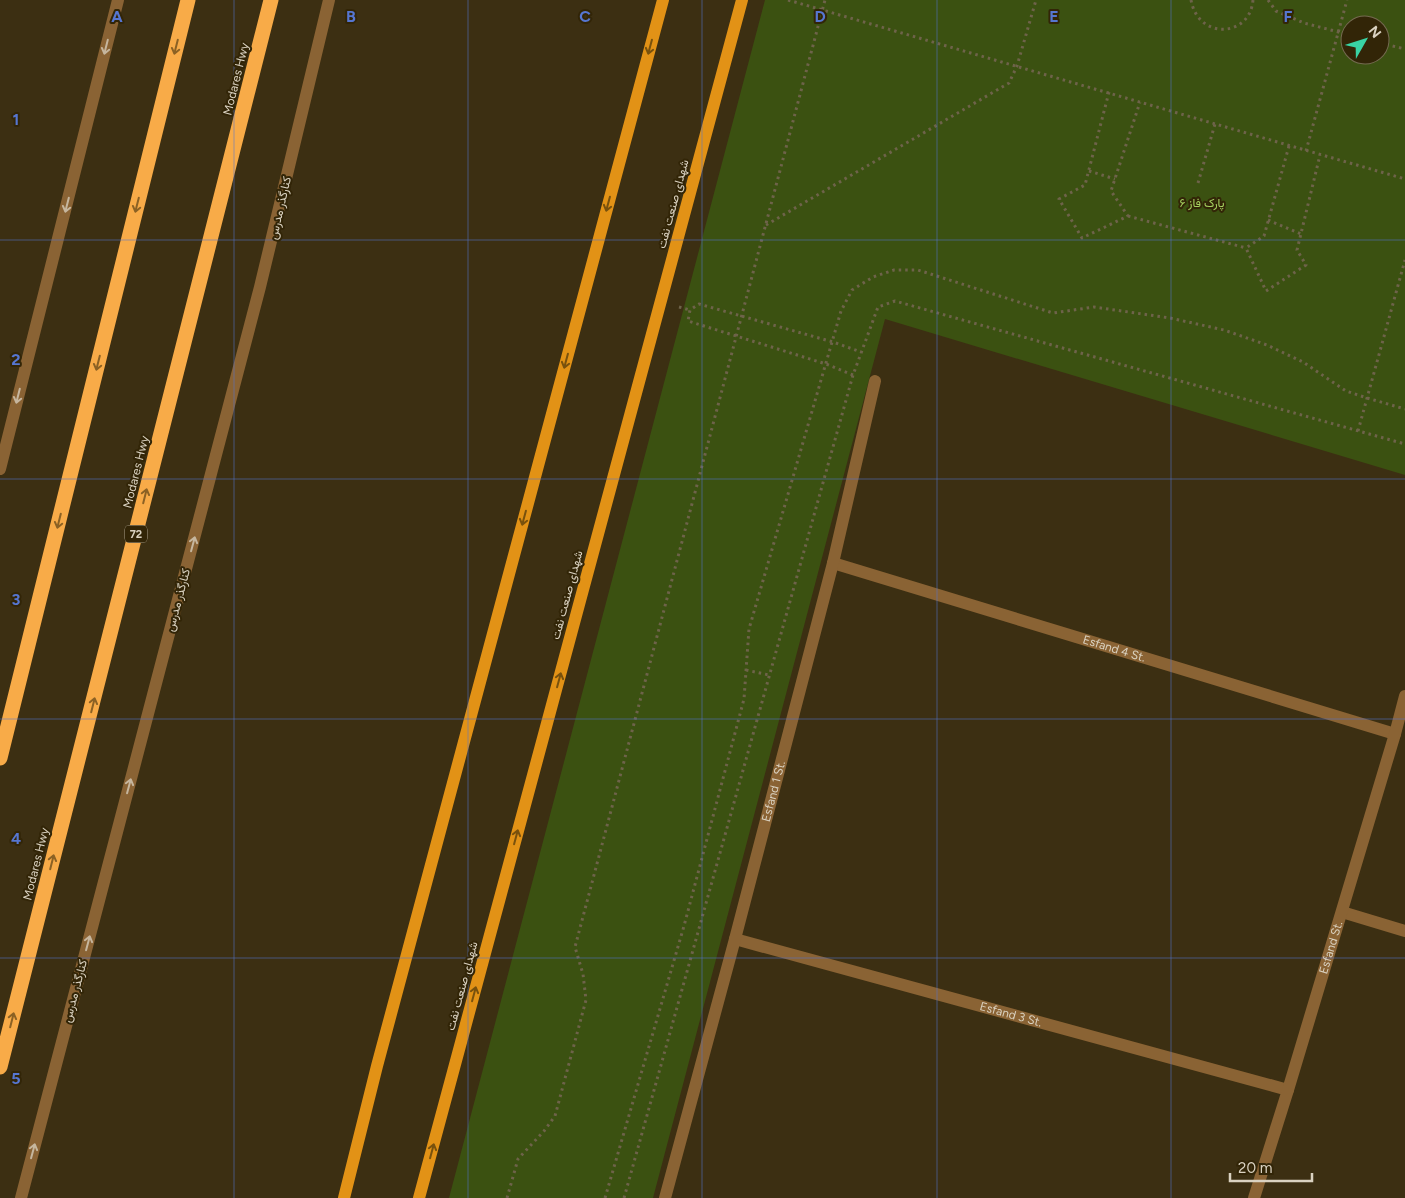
<svg xmlns="http://www.w3.org/2000/svg" width="1405" height="1198" font-family="Figtree,Vazirmatn,sans-serif">
<style>
.green{fill:#3b5111;fill-rule:evenodd}
.lines{fill:none;stroke-linecap:round;stroke-linejoin:round}
.path{stroke:#6e634a;stroke-width:3;stroke-dasharray:2.5 4;stroke-linecap:butt}
.minor{stroke:#8a6334;stroke-width:12}
.major{stroke:#e29216;stroke-width:12}
.highway{stroke:#f8ab48;stroke-width:15}
.oneway{stroke:#c6b69e}
.oneway2{stroke:#8b6124}
.oneway3{stroke:#78510d}
.grid{fill:none;stroke:#5676d1;stroke-width:1;stroke-opacity:0.55}
.labels{text-anchor:middle;dominant-baseline:central;stroke-width:4;stroke-linejoin:round;paint-order:stroke}
.shield{fill:#322507;stroke:#a89e89;stroke-width:1}
.shield-label{font-size:11px;font-weight:bold;fill:#dad2c1}
.street-label{font-size:12px;fill:#dad2c1;stroke:#322507}
.park-label{font-size:12px;fill:#a6d160;stroke:#322507}
.grid-label{font-size:16px;text-anchor:middle;font-weight:bold;fill:#5676d1;stroke:#322507;stroke-width:4;stroke-linejoin:round;paint-order:stroke}
</style>
<rect width="100%" height="100%" fill="#3c2f12"/>
<path class="green" d="M765 0H1405V475L885 319 653 1198H449ZM1350 25H1380V55H1350Z"/>
<g class="lines">
<path class="path" d="M788 0 1405 179
M1191 0C1198 40 1250 38 1253 0
M1268 0 1276 11 1304 23 1350 35
M1380 43 1405 49
M1109 92 1085 185 1059 199 1082 238 1128 216 1111 191 1140 102
M1289 146 1264 236 1246 248 1266 291 1306 265 1297 250 1320 155
M1306 151 1347 0
M1089 171 1115 179
M1198 183 1215 124
M1128 216 1246 248
M1268 220 1301 234
M766 225 1009 83 1017 66 1036 0
M679 307 690 310
M853 375 826 364 688 321 690 310 699 304 833 342 861 352
M1358 431 1405 260
M746 670 769 675
M507 1198 518 1159 544 1131 555 1116 586 1000 583 974 575 947 825 0
M605 1198 684 926 744 699 749 629 841 311 852 290 873 277 894 270H918L1053 313 1094 307 1170 318 1224 330 1267 345 1303 362 1346 391 1367 398 1405 409
M624 1198 853 375 878 307 895 301 1405 444"/>
<g class="minor">
<path d="M0 469 118 0"/>
<path id="s1" d="M833 563 1395 734"/>
<path d="M1342 912 1405 931"/>
<path id="s2" d="M735 939 1288 1090"/>
<path d="M21 1198 260 287 329 0"/>
<path id="s3" d="M665 1198 735 939 833 563 875 381"/>
<path id="s4" d="M1254 1198 1288 1090 1395 734 1405 696"/>
</g>
<path class="major" d="M344 1198 377 1066 663 0
M419 1198 742 0"/>
<path class="highway" d="M0 758 188 0
M0 1067 271 0"/>
</g>
<defs><path id="oneway-shaft" d="M-6 0H5M1.5-3L5.5 0L1.5 3" fill="none" stroke-width="1.6" stroke-linecap="round" stroke-linejoin="round" transform="scale(1.25)"/></defs>
<g class="oneway">
<use href="#oneway-shaft" transform="translate(106 47) rotate(104)"/>
<use href="#oneway-shaft" transform="translate(67 205) rotate(104)"/>
<use href="#oneway-shaft" transform="translate(18 396) rotate(104)"/>
<use href="#oneway-shaft" transform="translate(193 544) rotate(-75)"/>
<use href="#oneway-shaft" transform="translate(129 786) rotate(-75)"/>
<use href="#oneway-shaft" transform="translate(88 943) rotate(-75)"/>
<use href="#oneway-shaft" transform="translate(33 1151) rotate(-75)"/>
</g>
<g class="oneway2">
<use href="#oneway-shaft" transform="translate(176 47) rotate(104)"/>
<use href="#oneway-shaft" transform="translate(137 205) rotate(104)"/>
<use href="#oneway-shaft" transform="translate(98 363) rotate(104)"/>
<use href="#oneway-shaft" transform="translate(145 496) rotate(-76)"/>
<use href="#oneway-shaft" transform="translate(59 521) rotate(104)"/>
<use href="#oneway-shaft" transform="translate(93 705) rotate(-76)"/>
<use href="#oneway-shaft" transform="translate(52 862) rotate(-76)"/>
<use href="#oneway-shaft" transform="translate(12 1020) rotate(-76)"/>
</g>
<g class="oneway3">
<use href="#oneway-shaft" transform="translate(650 47) rotate(105)"/>
<use href="#oneway-shaft" transform="translate(608 204) rotate(105)"/>
<use href="#oneway-shaft" transform="translate(566 361) rotate(105)"/>
<use href="#oneway-shaft" transform="translate(524 518) rotate(105)"/>
<use href="#oneway-shaft" transform="translate(559 680) rotate(-75)"/>
<use href="#oneway-shaft" transform="translate(516 837) rotate(-75)"/>
<use href="#oneway-shaft" transform="translate(474 994) rotate(-75)"/>
<use href="#oneway-shaft" transform="translate(432 1151) rotate(-75)"/>
</g>
<path class="grid" d="M234 0V1198M468 0V1198M702 0V1198M937 0V1198M1171 0V1198M0 240H1405M0 479H1405M0 719H1405M0 958H1405"/>
<g class="labels">
<rect class="shield" x="125" y="525.5" width="22" height="17" rx="4"/>
<g class="shield-label">
<text x="136" y="534">72</text>
</g>
<g class="street-label">
<text transform="translate(236 79) rotate(-76)">Modares Hwy</text>
<text transform="translate(673 204) rotate(-75)">شهدای صنعت نفت</text>
<text transform="translate(280 208) rotate(-77)">کنارگذر مدرس</text>
<text transform="translate(136 472) rotate(-76)">Modares Hwy</text>
<text transform="translate(567 595) rotate(-75)">شهدای صنعت نفت</text>
<text transform="translate(178 600) rotate(-75)">کنارگذر مدرس</text>
<text stroke="none"><textPath href="#s1" startOffset="294">Esfand 4 St.</textPath></text>
<text stroke="none"><textPath href="#s3" startOffset="421">Esfand 1 St.</textPath></text>
<text transform="translate(36 864) rotate(-76)">Modares Hwy</text>
<text stroke="none"><textPath href="#s4" startOffset="262">Esfand St.</textPath></text>
<text transform="translate(462 986) rotate(-75)">شهدای صنعت نفت</text>
<text transform="translate(75 991) rotate(-75)">کنارگذر مدرس</text>
<text stroke="none"><textPath href="#s2" startOffset="286">Esfand 3 St.</textPath></text>
</g>
<g class="park-label">
<text x="1202" y="203">پارک فاز ۶</text>
</g>
</g>
<g class="grid-label">
<text x="117" y="22">A</text>
<text x="351" y="22">B</text>
<text x="585" y="22">C</text>
<text x="820" y="22">D</text>
<text x="1054" y="22">E</text>
<text x="1288" y="22">F</text>
<text x="16" y="125">1</text>
<text x="16" y="365">2</text>
<text x="16" y="605">3</text>
<text x="16" y="844">4</text>
<text x="16" y="1084">5</text>
</g>
<g transform="translate(1365 40) rotate(51)"><circle r="24" fill="#322507" stroke="#756a51"/>
<path d="M0-4L9 19L0 12L-9 19Z" fill="#39d4a5"/>
<text y="-8" font-size="14" font-weight="bold" text-anchor="middle" fill="#dad2c1">N</text>
</g>
<path d="M1230 1173v8h82v-8" fill="none" stroke="#dad2c1" stroke-width="2.5"/>
<text x="1238" y="1173" font-size="15" fill="#dad2c1" stroke="#322507" stroke-width="4" paint-order="stroke">20 m</text>
</svg>
